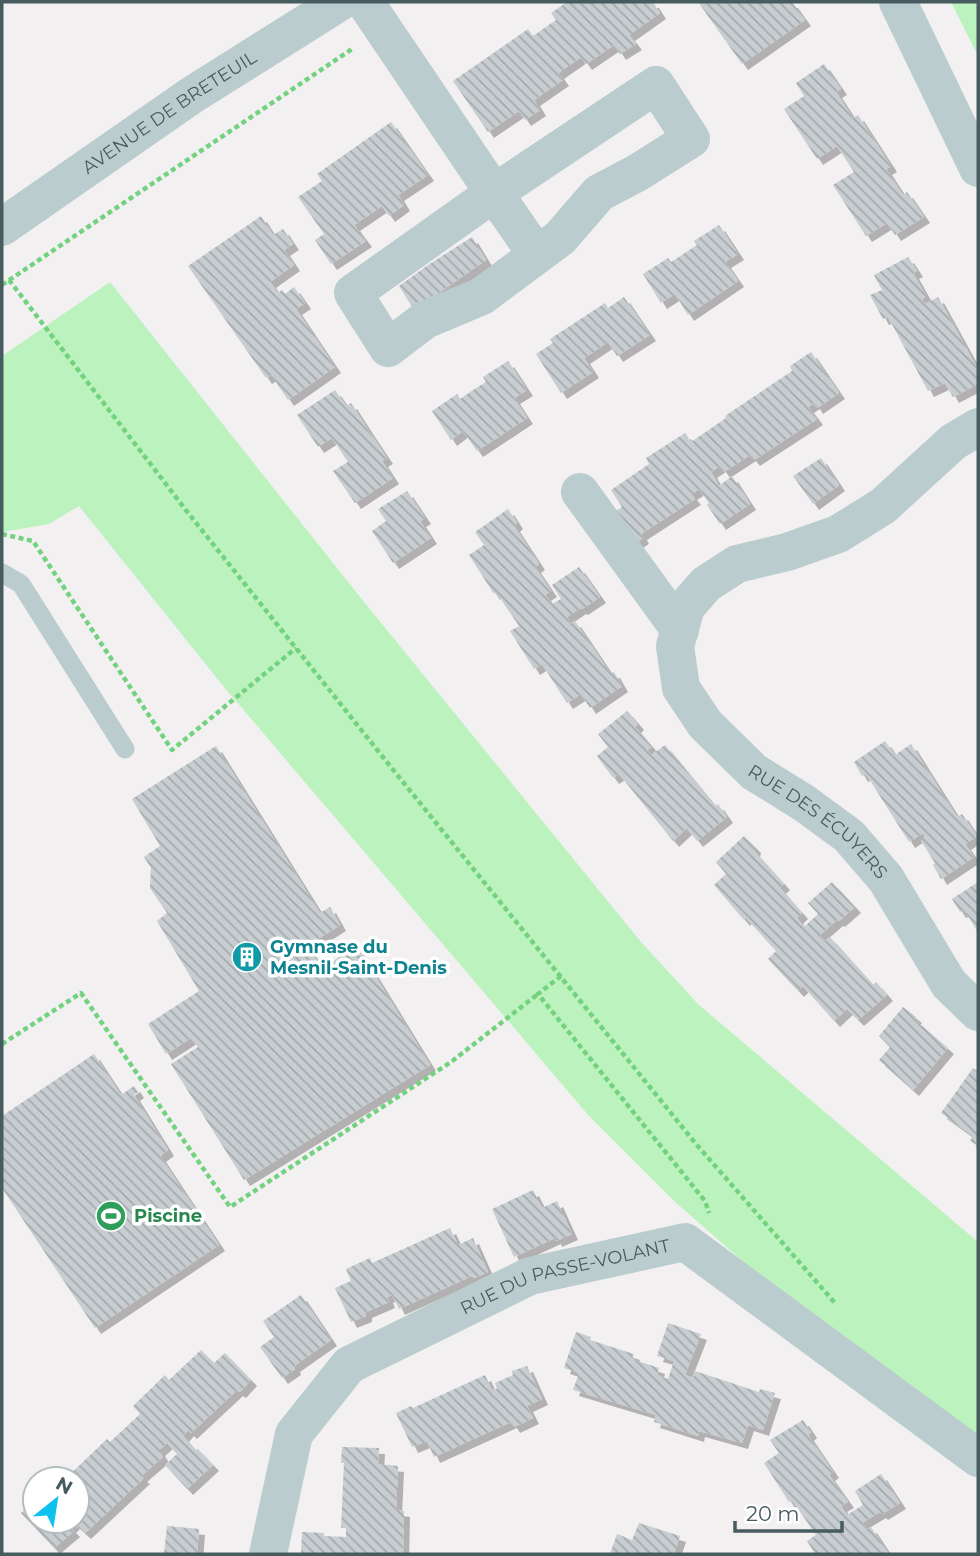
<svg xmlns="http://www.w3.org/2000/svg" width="980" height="1556" font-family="Montserrat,sans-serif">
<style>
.park{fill:#bcf2bd}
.building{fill:url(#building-back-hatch);filter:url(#shadow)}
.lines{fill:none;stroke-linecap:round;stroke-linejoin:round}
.path{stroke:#72d27f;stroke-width:4.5;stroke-dasharray:5 3.5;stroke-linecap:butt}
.service{stroke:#bbccce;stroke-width:19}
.minor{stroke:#bbccce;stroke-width:38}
.tertiary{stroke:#bbccce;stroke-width:38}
.labels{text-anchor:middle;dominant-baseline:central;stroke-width:7;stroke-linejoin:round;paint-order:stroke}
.street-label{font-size:18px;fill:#475c5f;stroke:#fff}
.culture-label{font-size:18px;font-weight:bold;fill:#0d838f;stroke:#fff;text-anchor:start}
.leisure-label{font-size:18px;font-weight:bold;fill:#27864d;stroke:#fff;text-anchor:start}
</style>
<defs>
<pattern id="building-back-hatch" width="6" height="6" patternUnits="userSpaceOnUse" patternTransform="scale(1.75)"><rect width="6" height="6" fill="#c7cdd0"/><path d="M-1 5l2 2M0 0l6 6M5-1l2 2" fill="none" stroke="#a3aaac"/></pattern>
<filter id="shadow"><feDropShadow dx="6" dy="6" stdDeviation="0" flood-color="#0004"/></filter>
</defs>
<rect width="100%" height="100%" fill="#f3f0f1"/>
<path class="park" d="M951 2H978V56Z
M110 282 360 597 641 942 698 1004 978 1242V1446L796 1308 674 1201 589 1116 224 687 79 506 49 524 2 532V356Z"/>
<path class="building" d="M567 2H653L660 13 629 35 636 44 620 54 614 45 586 64 581 57 558 73 563 80 534 100 540 110 525 120 519 111 488 132 453 81 528 29 533 36 556 20 551 13Z
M698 2H792L805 20 742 64Z
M824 64 841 89 836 92 853 118 858 115 891 166 886 169 903 195 907 192 924 217 895 235 887 223 866 236 833 185 854 172 837 146 817 159 784 109 804 96 796 83Z
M391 122 428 175 398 195 404 205 389 216 382 206 354 225 366 241 331 264 315 240 324 234 298 197 322 181 317 174Z
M261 216 273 235 283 229 293 244 284 250 294 265 270 282 278 293 282 290 285 294 294 287 305 303 296 309 335 367 288 400 271 375 266 378 188 266Z
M719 225 738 254 725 262 738 281 688 315 675 294 661 303 643 274 668 258 671 262 697 245 694 241Z
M472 237 486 260 414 310 399 286 428 265Z
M908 257 917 271 913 273 926 296 922 300 925 304 938 297 976 366 978 365V384L953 397 945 383 928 391 888 317 883 319 870 295 882 290 874 275Z
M624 297 650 335 617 356 608 342 584 358 593 372 561 393 536 354 553 343 550 339 605 303 608 308Z
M811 352 839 393 817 408 814 403 808 407 817 419 754 460 750 455 724 472 720 466 711 472 719 486 732 476 750 504 720 524 707 505 709 503 699 489 691 494 695 499 641 534 643 538 629 547 609 515 622 507 611 490 649 464 646 458 685 433 691 442 726 418 725 416 792 371 790 366Z
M508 361 527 390 514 398 527 418 477 451 463 431 451 440 432 411 457 394 460 399 473 390 486 382 483 377Z
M335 390 346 406 351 403 369 431 387 458 382 461 393 478 355 503 333 471 348 462 332 438 318 447 297 415Z
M821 458 839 485 813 504 793 476Z
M407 491 425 518 420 521 431 538 393 563 372 531 386 521 378 509Z
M508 509 517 523 514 526 539 564 535 567 551 591 545 595 552 604 561 599 552 585 579 567 600 597 582 609 580 608 567 617 570 624 575 621 610 673 614 672 622 686 590 708 581 694 567 703 542 664 534 669 510 631 519 626 496 592 494 594 469 555 484 545 475 532Z
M627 711 638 724 635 727 652 747 647 750 651 755 665 745 715 806 718 804 727 817 697 841 687 828 673 841 619 774 613 778 597 756 608 747 598 734Z
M885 741 895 755 911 744 957 817 962 814 977 836 965 844 974 857 941 879 933 865 935 863 921 841 925 837 923 833 909 842 866 774 862 776 854 762Z
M216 746 320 913 330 907 340 925 307 946 322 968 357 946 430 1065 244 1180 171 1064 198 1047 191 1038 166 1054 148 1024 199 991 157 921 167 913 150 888 151 868 144 857 160 846 132 799Z
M744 836 755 847 754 851 784 884 780 888 802 913 797 918 804 927 818 914 808 903 832 882 855 907 839 921 837 920 820 935 825 941 830 937 873 985 876 982 887 995 858 1020 847 1009 834 1021 803 986 798 991 768 959 776 951 746 918 744 920 714 885 726 874 716 862Z
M978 882V932L964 910 960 912 952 899Z
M903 1007 916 1017 914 1019 948 1048 913 1090 879 1060 890 1047 879 1036Z
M94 1054 121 1095 134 1086 138 1092 134 1095 168 1150 160 1156 219 1245 95 1328 2 1188V1116Z
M973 1068 978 1072V1146L970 1141 973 1136 941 1113Z
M533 1190 542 1208 557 1201 572 1234 556 1241 555 1238 514 1257 492 1209Z
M450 1228 458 1245 473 1238 488 1272 474 1278 472 1276 399 1309 392 1295 387 1297 389 1302 366 1312V1316L351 1322 335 1288 351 1281 346 1269 370 1258 372 1263Z
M301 1295 331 1340 294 1366 295 1369 282 1378 260 1347 274 1337 263 1321Z
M668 1323 701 1334 685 1375 693 1378 695 1371 759 1392 760 1389 775 1393 763 1430 748 1425 742 1443 699 1431 698 1436 654 1422 656 1415 573 1390 579 1373 564 1368 576 1332 591 1337 590 1340 634 1354 632 1359 659 1368 657 1375 668 1379 674 1361 657 1356Z
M201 1350 214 1363 225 1353 251 1380 240 1392 237 1390 191 1433 188 1430 183 1436 195 1450 198 1449 213 1465 187 1489 165 1465 177 1454 167 1443 159 1450 163 1457 141 1476 144 1478 85 1533 74 1523 70 1527 74 1531 54 1548 21 1513 35 1500V1521H77V1479H65L107 1439 110 1442 140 1414 133 1406 165 1375 169 1380Z
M527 1366 542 1399 527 1406 533 1418 514 1427 511 1422 434 1457 427 1441 412 1447 396 1413 411 1406 413 1408 485 1375 492 1390 497 1389 495 1383 513 1375 512 1371Z
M803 1420 811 1432 808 1435 833 1472 829 1475 848 1502 841 1506 847 1515 863 1505 855 1491 881 1474 900 1503 882 1514 880 1512 862 1523 867 1529 871 1527 889 1554H815L807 1541 816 1535 792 1500 789 1502 764 1463 779 1453 770 1440Z
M342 1447 379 1448 378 1464 398 1466 396 1510 404 1511 403 1554 333 1553 332 1554H301L302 1532 324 1533V1536L346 1537V1528H341L344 1463H341Z
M639 1523 680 1536 674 1554H610L617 1534 632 1540Z
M167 1526 199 1529 197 1554H164Z"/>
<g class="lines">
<path class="path" d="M9 280 185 509 386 761 696 1144 835 1303
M2 285 352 49
M2 534 33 541 172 750 296 648
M561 976 538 994 705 1201 709 1213
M2 1044 81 993 230 1207 451 1062 538 994"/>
<path class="service" d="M2 573 21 584 125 749"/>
<g class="minor">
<path d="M365 2 494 193 537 255"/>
<path d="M656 85 691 139 637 173 599 193 560 238 482 296 425 320 388 348 353 293 494 193Z"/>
<path id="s1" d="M978 427 953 442 883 506 838 534 787 552 737 564 706 584 686 607 675 646 681 688 705 724 754 772 804 803 849 836 886 879 949 984 978 1012"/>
<path d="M580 492 680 630"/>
<path id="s2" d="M268 1554 294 1434 349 1365 530 1276 685 1242 978 1458"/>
</g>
<g class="tertiary">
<path d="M898 2 978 168"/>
<path id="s3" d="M2 227 192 95 340 2"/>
</g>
</g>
<defs>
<g id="building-disc" transform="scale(1.575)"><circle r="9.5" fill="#0f9aa8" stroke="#fff"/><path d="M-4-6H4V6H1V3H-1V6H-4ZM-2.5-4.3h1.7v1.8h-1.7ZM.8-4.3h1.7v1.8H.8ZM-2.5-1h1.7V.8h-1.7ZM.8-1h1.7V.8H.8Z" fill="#fff"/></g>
<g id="stadium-disc" transform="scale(1.575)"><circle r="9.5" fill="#2e9e5b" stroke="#fff"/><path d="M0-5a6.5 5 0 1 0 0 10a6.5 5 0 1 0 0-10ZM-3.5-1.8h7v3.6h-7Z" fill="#fff"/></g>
</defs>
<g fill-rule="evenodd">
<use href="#building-disc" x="247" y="957"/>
<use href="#stadium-disc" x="111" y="1216"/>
</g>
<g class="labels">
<g class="street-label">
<text stroke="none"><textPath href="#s3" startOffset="203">AVENUE DE BRETEUIL</textPath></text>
<text stroke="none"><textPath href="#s1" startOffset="626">RUE DES ÉCUYERS</textPath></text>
<text stroke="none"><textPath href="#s2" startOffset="446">RUE DU PASSE-VOLANT</textPath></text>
</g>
<g class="culture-label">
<text x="270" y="947">Gymnase du<tspan x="270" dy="21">Mesnil-Saint-Denis</tspan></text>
</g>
<g class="leisure-label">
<text x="134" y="1216">Piscine</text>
</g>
</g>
<rect width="980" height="1556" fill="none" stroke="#475c5f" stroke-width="7"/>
<g transform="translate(56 1500) rotate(30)"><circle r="33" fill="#ffffff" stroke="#b5bebf" stroke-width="2"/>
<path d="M0-5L12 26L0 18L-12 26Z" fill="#0fc2ee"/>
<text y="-10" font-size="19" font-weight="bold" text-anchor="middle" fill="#475c5f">N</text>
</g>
<path d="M735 1521v10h107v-10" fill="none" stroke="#475c5f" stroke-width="3.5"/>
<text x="746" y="1521" font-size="21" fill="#475c5f" stroke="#ffffff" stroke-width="5" paint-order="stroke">20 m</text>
</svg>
